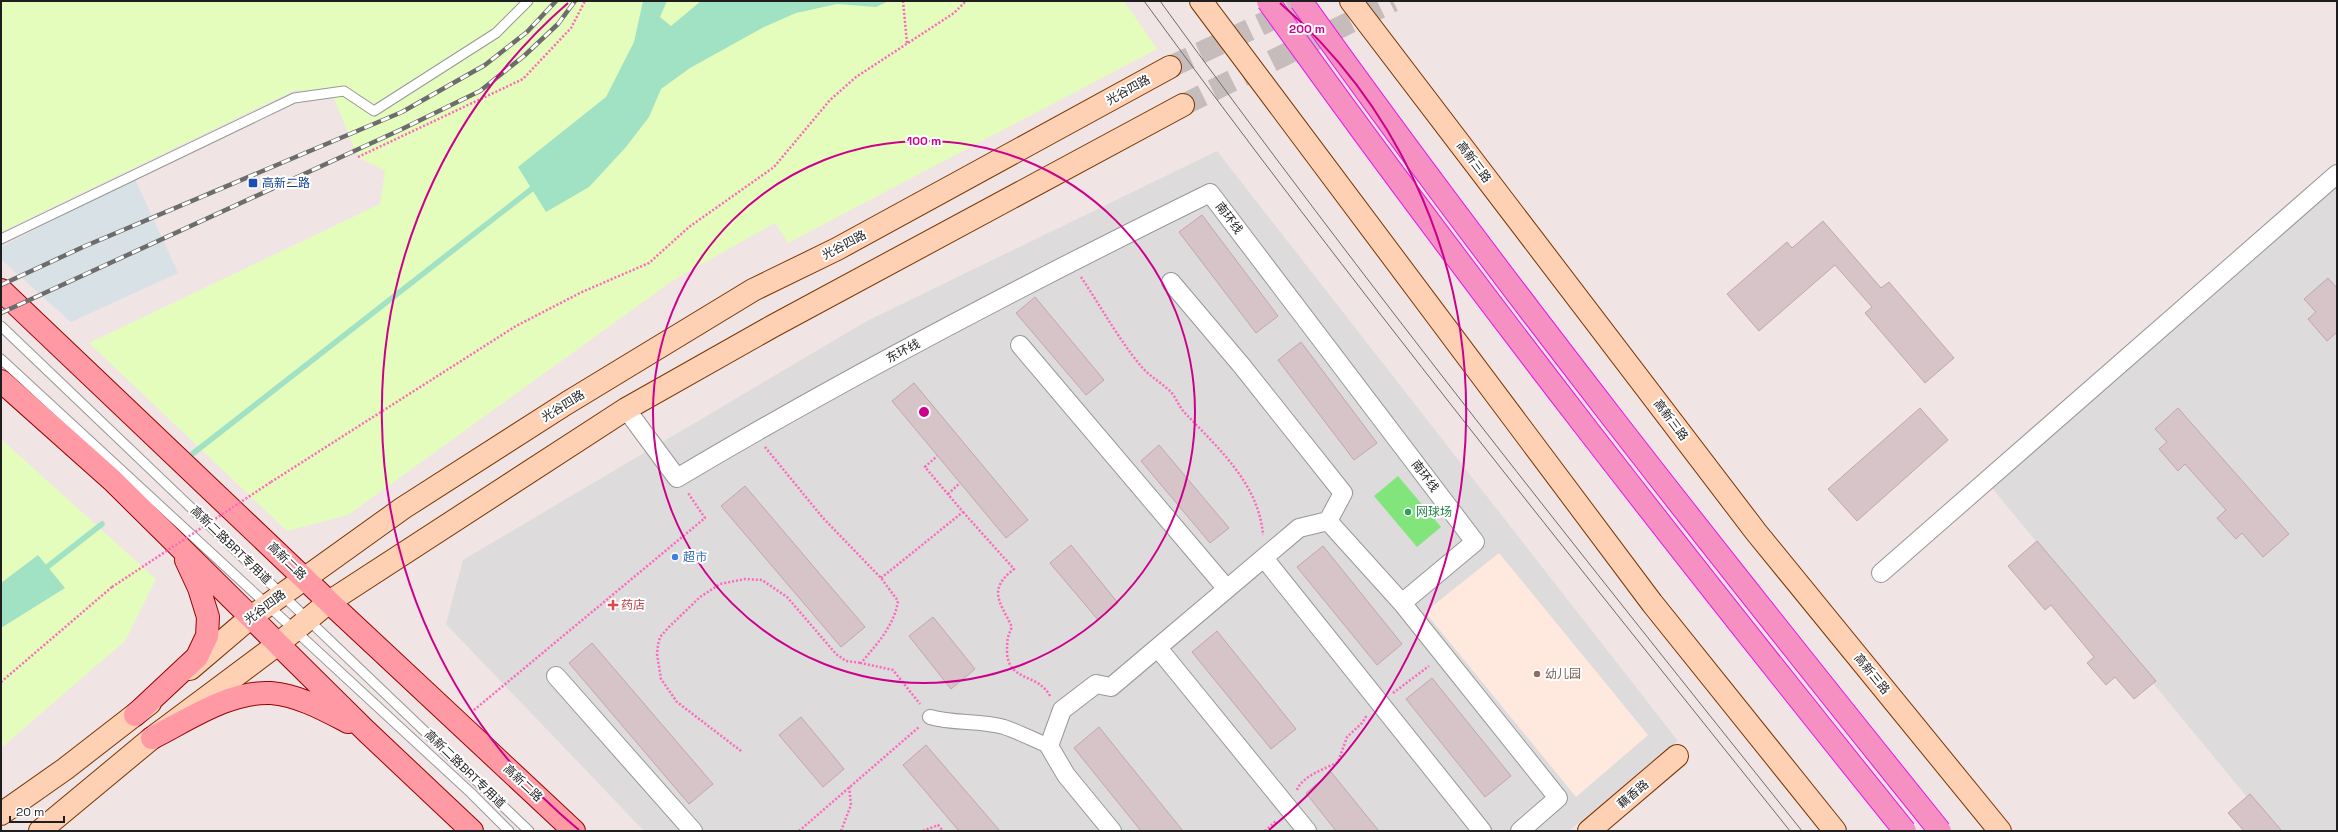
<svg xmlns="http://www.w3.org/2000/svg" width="2338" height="832" font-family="'Space Grotesk','Noto Sans SC',sans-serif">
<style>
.residential{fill:#dddbdc}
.education{fill:#ffe9de}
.park{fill:#e4fdbd}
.pitch{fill:#82e57c}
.plaza{fill:#d8e1e6}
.water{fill:#a1e1c4}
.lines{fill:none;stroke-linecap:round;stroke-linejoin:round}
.stream{stroke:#a1e1c4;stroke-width:5.5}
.building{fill:#d7c4c8;stroke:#c3a5ac}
.secondary-tunnel{stroke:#c6bcbc;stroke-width:22;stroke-dasharray:22 11;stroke-linecap:butt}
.service-casing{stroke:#989898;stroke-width:11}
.pedestrian-casing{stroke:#989898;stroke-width:16}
.minor-casing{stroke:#989898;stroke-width:20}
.secondary-casing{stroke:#7b3500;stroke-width:24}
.primary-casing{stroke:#990001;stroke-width:24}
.path{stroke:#ff66be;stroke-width:2.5;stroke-dasharray:2 2;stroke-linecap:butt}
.service{stroke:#fff;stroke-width:9}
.pedestrian{stroke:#fff;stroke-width:14}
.minor{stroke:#fff;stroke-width:18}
.secondary{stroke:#fed0b4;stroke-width:22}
.primary{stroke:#ff9aa5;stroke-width:22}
.tram{stroke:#6c6c6c;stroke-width:1}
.rail-casing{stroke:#6c6c6c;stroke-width:4.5}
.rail{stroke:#fff;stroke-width:3;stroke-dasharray:9;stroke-linecap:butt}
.trunk-bridge-casing{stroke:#e417e8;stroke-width:24;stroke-linecap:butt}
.path-bridge{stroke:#ff66be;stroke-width:2.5;stroke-dasharray:2 2;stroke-linecap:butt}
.trunk-bridge{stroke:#f690c2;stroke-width:22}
.ring{fill:none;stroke:#cd008b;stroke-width:2}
.transit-dot{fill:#1a4fb4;stroke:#fff;stroke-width:1.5}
.leisure-dot{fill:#2e9e5b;stroke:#fff;stroke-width:1.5}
.shop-dot{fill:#3f7fe0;stroke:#fff;stroke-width:1.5}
.health-dot{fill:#e0444e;stroke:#fff;stroke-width:1.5}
.education-dot{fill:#8d6e63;stroke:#fff;stroke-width:1.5}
.labels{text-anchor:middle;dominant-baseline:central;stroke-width:4;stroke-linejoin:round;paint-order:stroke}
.street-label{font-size:12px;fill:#1e1e1e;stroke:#fff}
.transit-label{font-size:12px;fill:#164399;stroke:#fff;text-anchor:start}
.leisure-label{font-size:12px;fill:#27864d;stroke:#fff;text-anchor:start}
.shop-label{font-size:12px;fill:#366cbe;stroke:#fff;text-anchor:start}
.health-label{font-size:12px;fill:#be3a42;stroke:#fff;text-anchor:start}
.education-label{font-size:12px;fill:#785e54;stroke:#fff;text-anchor:start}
.centre{fill:#cd008b;stroke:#fff;stroke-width:2}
.ring-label{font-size:12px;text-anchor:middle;font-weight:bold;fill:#cd008b;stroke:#fff;stroke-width:4;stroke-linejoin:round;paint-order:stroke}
</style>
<rect width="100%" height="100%" fill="#f0e4e4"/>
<path class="residential" d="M1217 151 1678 741 1569 831H644L446 624 463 560 867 321Z
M2337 173V831H2275L1983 477Z"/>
<path class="education" d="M1499 553 1648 735 1576 797 1425 612Z"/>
<path class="park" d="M1 1H1124L1157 49 788 243 775 223 675 279 348 515 287 531 89 343 380 204 385 171 358 157 331 91 295 90 1 232Z
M1 439 156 579 125 641 1 748Z"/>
<path class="pitch" d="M1398 476 1441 527 1417 547 1374 496Z"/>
<path class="plaza" d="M135 179 178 273 71 322 1 259V247Z"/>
<path class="water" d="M643 1H667L660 17 671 26 701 1H889L876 7 837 4 796 13 764 27 690 68 661 89 649 117 626 147 589 187 546 212 518 167 606 97 634 42Z
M38 555 65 588 1 628V583Z"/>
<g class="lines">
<path class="stream" d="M191 455 538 184
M42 571 102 524"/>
</g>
<path class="building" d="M1202 215 1278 316 1256 333 1179 232Z
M1823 221 1881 288 1889 282 1954 358 1925 383 1865 313 1872 307 1835 265 1759 331 1727 294 1787 242 1792 248Z
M2328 278 2337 288V332L2327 341 2308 319 2316 312 2304 299Z
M1035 297 1104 380 1086 395 1016 313Z
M1301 342 1377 443 1354 460 1278 360Z
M914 383 1028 520 1006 538 892 401Z
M1920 408 1948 440 1857 521 1828 489Z
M2178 408 2289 534 2263 557 2242 533 2236 539 2217 518 2226 510 2185 464 2178 471 2159 449 2167 442 2155 429Z
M1159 445 1229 528 1210 543 1141 461Z
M745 486 865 627 841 647 721 506Z
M2037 541 2156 681 2134 699 2115 677 2106 685 2087 663 2094 657 2051 605 2045 610 2008 566Z
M1071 545 1118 603 1098 620 1050 563Z
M1323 546 1402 644 1377 665 1297 567Z
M933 617 975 669 951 689 909 636Z
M1217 631 1296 729 1271 749 1192 652Z
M592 643 713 784 689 804 569 663Z
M1432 678 1511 776 1485 797 1406 699Z
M801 717 844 769 823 787 779 735Z
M1099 727 1183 831H1141L1074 748Z
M926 745 1000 831H959L903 765Z
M1331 772 1379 831H1336L1306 793Z
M2250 794 2282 831H2244L2228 813Z"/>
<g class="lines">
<path class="secondary-tunnel" d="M1170 67 1311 1
M1183 105 1393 1"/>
<g class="service-casing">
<path id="service" d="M1 239 294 98 344 91 374 111 496 33 528 1
M1 326 529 831
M1 359 471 793 509 831"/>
</g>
<g class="pedestrian-casing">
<path id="pedestrian" d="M930 717C954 724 979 720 1004 727 1019 732 1034 740 1049 746"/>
</g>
<g class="minor-casing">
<path id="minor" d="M1171 282 1242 366 1343 493 1328 521 1402 603
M1020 345 1227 589
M626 409 677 478C850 375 1029 282 1210 193L1475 542 1402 603 1558 798 1520 831
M1264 558 1482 831
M1881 573 2337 174
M1158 648 1307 831
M556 676 693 831
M1112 831 1066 775 1049 746 1062 710 1096 684 1111 687 1299 528 1328 521"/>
</g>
<g class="secondary-casing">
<path id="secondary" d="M1201 1 1652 603 1835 831
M1351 1 1756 532 2000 831
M190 669 251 617 403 508 567 403 753 290 837 249 1170 67
M1 814 65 769 150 703
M40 831 152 738 278 644 329 602 626 409 773 326 1183 105
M1589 831 1677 756"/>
</g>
<g class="primary-casing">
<path id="primary" d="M1 290 329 602 574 831
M1 381 112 480 366 731 472 831
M135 715 197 657 207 636 208 617 199 588 186 560
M152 738C188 720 229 691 271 693 298 695 325 710 348 722"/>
</g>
<path class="path" d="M903 1 907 43
M358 157 523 79 571 28 585 1
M1081 277C1101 307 1118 338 1140 365 1148 375 1160 382 1170 391 1176 397 1179 407 1185 413 1218 448 1259 484 1263 535
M765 447 823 518 881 578 898 601C894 626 877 644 861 663L893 670 920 704
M271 482 516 326 582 292 649 263 689 227 774 167 830 100 856 77 954 13 966 1
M948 494 960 483
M963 512 1014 569C987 590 1000 602 1012 627 1007 637 1007 642 1007 653 1009 682 1038 673 1050 696
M881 578 963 512 925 467 937 456
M1 682 112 587
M1393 693 1429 666
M474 710 705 518 688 493
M741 751 677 702 661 679 657 654 658 645 660 637 669 627 700 597 720 584 745 579 762 580 787 597 836 654 846 661 861 663
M1297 790C1302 776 1325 769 1338 762L1347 737 1362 723 1367 715
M799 831 919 727
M841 831 851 805 849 786
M923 831 938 825 943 831
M1265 831 1276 821"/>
<use href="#service" class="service"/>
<use href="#pedestrian" class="pedestrian"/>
<use href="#minor" class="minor"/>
<use href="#secondary" class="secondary"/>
<use href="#primary" class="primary"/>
<path class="tram" d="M1144 1C1351 284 1571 557 1790 831
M1160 1C1365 284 1584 558 1802 831"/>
<g class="rail-casing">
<path id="rail" d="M1 285 83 247 402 112 485 65 527 32 556 1
M1 313 400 130 480 91 524 56 558 24 575 1"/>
</g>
<use href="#rail" class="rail"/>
<g class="trunk-bridge-casing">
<path id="trunk-bridge" d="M1268 1C1471 285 1686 559 1905 831
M1301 1C1504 285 1721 559 1940 831"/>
</g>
<path class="path-bridge" d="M112 587 271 482"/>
<use href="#trunk-bridge" class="trunk-bridge"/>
</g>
<g class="ring">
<circle cx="924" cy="412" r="271"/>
<path d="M579 830A542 542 0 0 1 568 3M1280 3A542 542 0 0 1 1269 830"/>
</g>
<rect class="transit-dot" x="248" y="178" width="10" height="10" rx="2"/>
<circle class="leisure-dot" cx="1408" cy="512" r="4"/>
<circle class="shop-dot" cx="675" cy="557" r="4"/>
<path class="health-dot" d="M611 599h4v4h4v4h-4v4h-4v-4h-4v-4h4z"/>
<circle class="education-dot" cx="1537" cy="674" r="4"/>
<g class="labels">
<g class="street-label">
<text transform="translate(1128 90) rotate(-29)">光谷四路</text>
<text transform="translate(1474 162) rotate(53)">高新三路</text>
<text transform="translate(1229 218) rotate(53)">南环线</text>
<text transform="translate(844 245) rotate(-28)">光谷四路</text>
<text transform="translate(903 351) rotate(-28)">东环线</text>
<text transform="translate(563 406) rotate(-32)">光谷四路</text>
<text transform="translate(1671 420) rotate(53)">高新三路</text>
<text transform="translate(1425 476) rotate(53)">南环线</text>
<text transform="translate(231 545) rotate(44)">高新二路BRT专用道</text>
<text transform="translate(287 561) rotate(44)">高新二路</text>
<text transform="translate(265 607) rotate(-37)">光谷四路</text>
<text transform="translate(1872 674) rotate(51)">高新三路</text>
<text transform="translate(465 769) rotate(44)">高新二路BRT专用道</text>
<text transform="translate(523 783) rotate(43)">高新二路</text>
<text transform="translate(1633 794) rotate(-40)">藕香路</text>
</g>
<g class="transit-label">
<text x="262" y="183">高新二路</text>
</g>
<g class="leisure-label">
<text x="1416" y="512">网球场</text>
</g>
<g class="shop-label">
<text x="683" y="557">超市</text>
</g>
<g class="health-label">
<text x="621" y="605">药店</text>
</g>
<g class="education-label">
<text x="1545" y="674">幼儿园</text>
</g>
</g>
<circle cx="924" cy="412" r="6" class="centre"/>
<g class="ring-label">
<text x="1307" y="33">200 m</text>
<text x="924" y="145">100 m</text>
</g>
<rect width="2338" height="832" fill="none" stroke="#1e1e1e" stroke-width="4"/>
<path d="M10 816v6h54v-6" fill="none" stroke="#1e1e1e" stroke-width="2"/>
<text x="16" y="816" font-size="12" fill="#1e1e1e" stroke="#ffffff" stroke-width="3" paint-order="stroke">20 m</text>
</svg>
